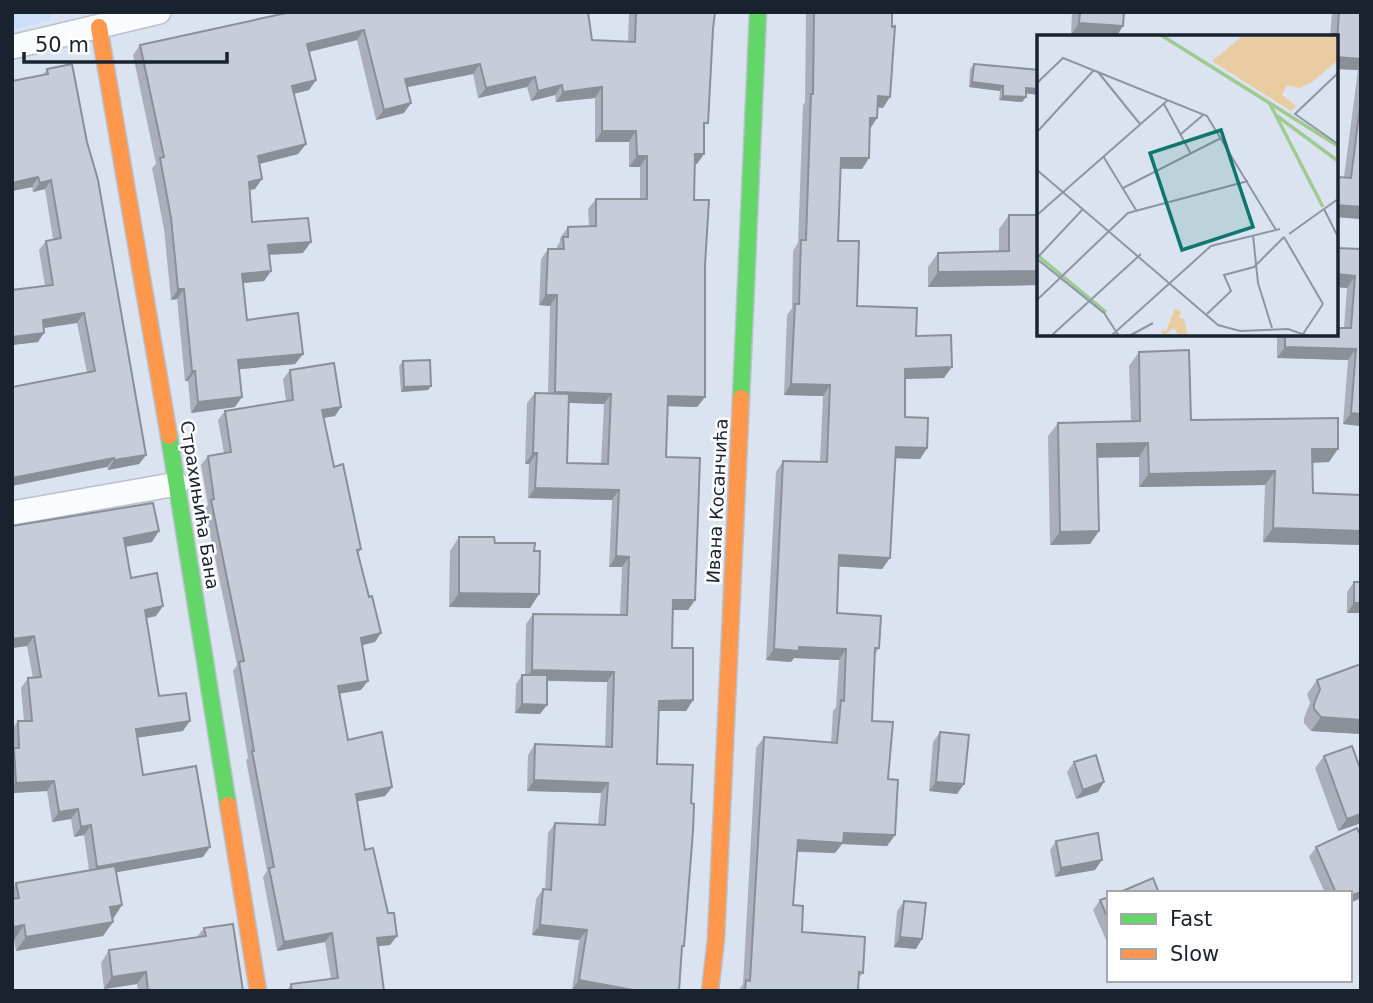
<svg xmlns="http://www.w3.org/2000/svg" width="1373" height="1003" font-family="'DejaVu Sans',sans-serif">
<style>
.built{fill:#cddff8}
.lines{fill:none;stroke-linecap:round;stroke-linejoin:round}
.street-casing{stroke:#b9c1ce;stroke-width:26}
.fast-casing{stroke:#b9c1ce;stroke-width:19}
.slow-casing{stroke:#b9c1ce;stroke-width:19}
.street{stroke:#fafbfd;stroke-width:23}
.fast{stroke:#63d668;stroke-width:16}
.slow{stroke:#ff974d;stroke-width:16}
.wall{fill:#abafbb;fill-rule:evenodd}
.shaded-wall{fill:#8b8f98}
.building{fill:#c7ccd9;stroke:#8b8f98;stroke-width:2}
.labels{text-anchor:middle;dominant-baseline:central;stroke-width:5;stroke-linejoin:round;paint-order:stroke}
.street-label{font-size:18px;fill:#192330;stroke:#fff}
.inset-river{fill:none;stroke:#9fca92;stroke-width:3.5}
.inset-road{fill:none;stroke:#8d96a3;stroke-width:2}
.view{fill:#0f766e;fill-opacity:0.15;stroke:#0f766e;stroke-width:3.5}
.inset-edge{fill:none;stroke:#192330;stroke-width:3.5}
</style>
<rect width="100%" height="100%" fill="#dbe3f0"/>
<path class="built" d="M12 12H51L52 20 12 30Z"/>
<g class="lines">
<g class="street-casing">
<path id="street" d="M12 47 159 12
M12 513 177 484"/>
</g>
<g class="fast-casing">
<path id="fast" d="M741 398 758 12
M169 436 228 805"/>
</g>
<g class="slow-casing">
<path id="slow" d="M99 27 169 436
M228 805 258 991
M710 991 716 939 741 398"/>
</g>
<use href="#street" class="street"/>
<use href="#fast" class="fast"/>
<use href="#slow" class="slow"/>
</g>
<path class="wall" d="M291 12 592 40 628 42 629 12H715L704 129 697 164H695L694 200 705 265V397L697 407 668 406 666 457 695 600 688 610H673L672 648 693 700 686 711H659L657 764 684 946 681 950 572 990 579 940 532 935 536 899 543 889H545L548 833 555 823 598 824 601 793 527 791 528 755 535 744 605 747 607 682 547 681 540 714 515 713 516 684 522 675H525L526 624 533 614 620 615 622 567H609L612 500 528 498 529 464H525L527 403 535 393H548L550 306 539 305 541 259 548 249H556L560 241V238L568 227H589L588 209 596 199H640V167H629V142H595V98L556 102 555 95 531 101 527 87 478 98 473 74 407 87 404 113 376 120 357 40 309 52 316 80 309 90 294 94 306 144 298 154 259 164 255 189 249 190 252 222 303 253 269 255 271 271 264 281 243 283 247 320 303 354 295 364 239 369 235 407 191 413 188 381H185L177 299 171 300 164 229 152 168 156 164 133 55 140 45ZM569 403 604 404 601 464 567 463Z
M806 12H892L883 108 878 107 877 118 870 128 869 158 862 169H840L838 241 857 306 916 336 944 378 905 379V417L927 448 920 459 895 458 890 558 882 569 838 566 837 613 879 648 875 654 872 721 888 779 895 835 887 846 842 844 835 853 797 852 793 905 802 932 863 973 858 979V991H738L743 984 756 748 764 737 831 743 833 711 836 707 839 660 794 658 791 662 766 660 776 472 783 461 820 462 823 396 784 395 787 315 792 308 793 251 798 243 803 105 805 102Z
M1072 12H1124L1123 26 1116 37H1093L1071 35Z
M1332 12H1361V219L1336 217V180L1338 177H1344L1358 70 1336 69V37H1330Z
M974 64 1039 70V95L1026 93V97L1022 102 999 100 1000 91 969 87 970 69Z
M47 69 146 455 139 464 108 470 87 373 77 323 44 328 38 342 12 345V290L45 286 39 250 46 241 53 239 45 189 33 192 32 187 12 191V81L43 75Z
M1009 215 1039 285 928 287V267L938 253 999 251V229Z
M1336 248 1361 249V426L1343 424 1348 360 1277 358V338L1280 334H1336L1344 328 1347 288 1336 287Z
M1139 352 1191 420 1329 462 1312 463 1313 493 1361 495V545L1263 542 1265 485 1139 487V457H1097L1099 531 1090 544 1050 545 1048 436 1058 423 1131 421 1129 366Z
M403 361 431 386 428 390 401 392 399 366Z
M290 370 335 416 323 418 334 467 361 549 358 554 375 642 362 645 361 690 340 693 348 740 392 787 385 796 357 801 365 850 390 945 378 946 384 991H287L291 984 331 979 325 942 277 951 263 877 267 871 246 760 248 758 233 671 237 665 205 509 208 505 201 465 208 456 224 453 218 420 225 411 286 401 283 379Z
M12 526 152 542 126 547 131 578 156 616 146 618 159 696 183 731 138 737 143 775 203 857 116 872 122 905 112 919 103 936 16 951 14 940H12V889L16 883 89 870 84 835 74 837 71 819 52 822 47 791 12 793V729L18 721H24L21 688 28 678H33L27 646 12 648Z
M459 537 495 543 534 551 539 594 530 608 449 607 450 551Z
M1354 582H1361V613H1347V592Z
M1361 664V734L1311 731 1304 723V718L1310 703 1307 694 1317 680Z
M940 732 957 794 929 791 933 742Z
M1324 756 1361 823 1338 831 1315 768Z
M1074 762 1098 792 1076 799 1067 772Z
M1361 836V898L1350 903V893H1325L1309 857 1316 847Z
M1056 841 1095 870 1055 877 1050 850Z
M1109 897V947L1093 910 1100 900Z
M904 901 916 949 894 947 897 911Z
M204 928 243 991H138L137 984 104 989 101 963 109 950 197 937Z"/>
<path class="shaded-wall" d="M1079 23 1123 26 1116 37H1093L1071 35Z
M364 30 357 40 300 54 307 44Z
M1336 57 1361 59V66L1358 70 1336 69Z
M480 64 473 74 398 89 405 79Z
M535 77 527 87 478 98 486 88Z
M316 80 309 90 284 96 292 86Z
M972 82 1003 86 1000 91 969 87Z
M562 85 555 95 531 101 538 91Z
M602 87 595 98 556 102 563 92Z
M1026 88 1039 89V95L1023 93Z
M878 96 890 97 883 108 870 106Z
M1003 96 1026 97 1022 102 999 100Z
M411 103 404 113 376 120 384 110Z
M870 118H877L870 129Z
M602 131H636L629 142H595Z
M306 144 298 154 251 166 258 156Z
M695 154H704L697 164H688Z
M637 156H647L640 167H629Z
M841 158H869L862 169 833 168Z
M38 177 32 187 12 191V183Z
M262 179 255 189 241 192 249 182Z
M51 180 45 189 33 192 40 183Z
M1336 205 1361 207V219L1336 217Z
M311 242 303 253 261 255 268 245Z
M271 271 264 281 235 284 242 274Z
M1039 271V285L928 287 938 272Z
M1336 274 1355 276 1347 288 1336 287Z
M178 289H184L177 299 171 300Z
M546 295H557L550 306 539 305Z
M84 313 77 323 36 329 43 320Z
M44 333 38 342 12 345V337Z
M1285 347 1356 349 1348 360 1277 358Z
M303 354 295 364 231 370 238 360Z
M952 367 944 378 898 379 905 369Z
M192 371H195L188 381H185Z
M791 384 830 385 823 396 784 395Z
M431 386 428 390 401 392 404 387Z
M555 392 611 394 604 404 548 402Z
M668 396 705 397 697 407 661 406Z
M242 397 235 407 191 413 198 402Z
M341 407 335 416 315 419 322 410Z
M1351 413 1361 414V426L1343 424Z
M1148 443 1139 457 1087 458 1097 444Z
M896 447 927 448 920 459 888 458Z
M1312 449H1338L1329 462 1303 463Z
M533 453H537L529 464H525Z
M146 455 139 464 108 470 114 460Z
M114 458 107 467 12 486V478Z
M1275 471 1265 485 1139 487 1149 474Z
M535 488 619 490 612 500 528 498Z
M1273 528 1361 531V545L1263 542Z
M159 531 152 542 117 548 124 538Z
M1099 531 1090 544 1050 545 1060 532Z
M839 555 890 558 882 569 831 566Z
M616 556 629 557 622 567H609Z
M459 593 539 594 530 608 449 607Z
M673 600H695L688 610H666Z
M1354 603H1361V613H1347Z
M163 606 156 616 138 620 145 610Z
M381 633 375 642 355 647 361 638Z
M34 636 27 646 12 648V639Z
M799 647 846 649 839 660 794 658 791 662 766 660 774 649Z
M532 670 614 672 607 682 525 680Z
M368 681 361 690 332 695 338 686Z
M693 700 686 711H652L659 701Z
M522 704 547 705 540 714 515 713Z
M1321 717 1361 720V734L1311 731Z
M190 721 183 731 129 739 136 729Z
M534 780 608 783 601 793 527 791Z
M54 781 47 791 12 793V788L16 783Z
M936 782 964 784 957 794 929 791Z
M1104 782 1098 792 1076 799 1083 790Z
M392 787 385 796 349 803 356 794Z
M78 809 71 819 52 822 59 812Z
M1361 814V823L1338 831 1347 819Z
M91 825 84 835 74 837 81 827Z
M844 833 895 835 887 846 842 844 835 853 791 851 798 840Z
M210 847 203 857 90 877 97 867Z
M1102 860 1095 870 1055 877 1061 868Z
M1361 892V898L1350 903V896Z
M122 905 113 919 100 921 110 907Z
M113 922 103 936 16 951 26 937Z
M24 925 14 940H12L13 927Z
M540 925 587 930 579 940 532 935Z
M332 933 325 942 277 951 284 942Z
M397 936 390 945 371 947 377 938Z
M900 937 922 939 916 949 894 947Z
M146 972 137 984 104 989 112 977Z
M579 980 638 991 572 990Z"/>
<path class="building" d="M291 12H588L592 40 635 42 636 12H715L713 29 708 123H704V154H695L694 200H709L705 265V397L668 396 666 457 700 458 695 600H673L672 648H693V700L659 701 657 764 693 765 691 803 694 804 693 831 684 946H682L679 991H638L579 980 587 930 540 925 543 889 551 890 555 823 605 825 608 783 534 780 535 744 612 747 614 672 532 670 533 614 627 615 629 557 616 556 619 490 535 488 537 453H533L535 393 569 394 567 463 608 464 611 394 555 392 557 295H546L548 249H564L563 237H568V227L596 226V199H647V156H637L636 131H602V87L563 92 562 85 538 91 535 77 486 88 480 64 405 79 411 103 384 110 364 30 307 44 316 80 292 86 306 144 258 156 262 179 249 182 252 222 308 218 311 242 268 245 271 271 242 274 247 320 298 313 303 354 238 360 242 397 198 402 195 371H192L184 289H178L171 218 160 158 164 157 140 45Z
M814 12H892V27L895 26 890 97 878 96 877 118H870L869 158H841L838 241H859L857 306 917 308 916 336 951 335 952 367 905 369V417L928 418 927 448 896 447 890 558 839 555 837 613 881 616 879 648H875L872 721 893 722 888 779 898 780 895 835 844 833 843 843 798 840 793 905 803 906 802 932 865 937 863 973 859 972 858 991H745L746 980 750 981 764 737 837 743 841 700 844 701 846 649 799 647V651L774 649 783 461 827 462 830 385 791 384 795 304H799L801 240H806L811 94H813Z
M1080 12H1124L1123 26 1079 23Z
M1339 12H1361V59L1336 57Z
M72 64 87 142 98 180 146 455 114 460V458L12 478V387L95 371 84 313 43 320 44 333 12 337V290L53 285 46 241 61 238 51 180 40 183 38 177 12 183V81L48 74 47 69Z
M974 64 1039 70V89L1026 88V97L1003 96V86L972 82Z
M1361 98V207L1336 205 1338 177 1351 178Z
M1009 215H1039V271L938 272V253L1009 251Z
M1336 248 1361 249V414L1351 413 1356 349 1285 347V334H1336V328H1351L1355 276 1336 274Z
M1189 350 1191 420 1338 418V449H1312L1313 493 1361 495V531L1273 528 1275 471 1149 474 1148 443 1097 444 1099 531 1060 532 1058 423 1140 421 1139 352Z
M430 360 431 386 404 387 403 361Z
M334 363 341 407 322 410 334 467 343 464 361 549 357 550 369 597 372 596 381 633 361 638 368 681 338 686 348 740 382 732 392 787 356 794 365 850 373 848 388 913H394L397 936 377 938 384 991H292L291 984 338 978 332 933 284 942 269 868 274 867 252 751H254L239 662 244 661 211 500 214 499 208 456 231 452 225 411 293 400 290 370Z
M153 503 159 531 124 538 131 578 157 573 163 606 145 610 159 696 186 693 190 721 136 729 143 775 196 766 210 847 97 867 91 825 81 827 78 809 59 812 54 781 16 783 14 748H19L18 721H32L28 678 41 677 34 636 12 639V526Z
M459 537H494L495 543H535L534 551H540L539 594 459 593Z
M1354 582H1361V603H1354Z
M1361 664V720L1321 717 1314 709V704L1320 689 1317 680Z
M522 675H547V705L522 704Z
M940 732 969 735 964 784 936 782Z
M1352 746 1361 771V814L1347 819 1324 756Z
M1096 755 1104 782 1083 790 1074 762Z
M1357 828 1361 836V892L1350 896V893H1336L1316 847Z
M1098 833 1102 860 1061 868 1056 841Z
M115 866 122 905 110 907 113 922 26 937 24 925 13 927 12 899 19 898 16 883Z
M1153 878 1159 893H1118Z
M1109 897V921L1100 900Z
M904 901 926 903 922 939 900 937Z
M233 924 243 991H148L146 972 112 977 109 950 206 936 204 928Z"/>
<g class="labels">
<g class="street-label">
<text transform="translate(717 501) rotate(-87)">Ивана Косанчића</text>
<text transform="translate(200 505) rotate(81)">Страхињића Бана</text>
</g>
</g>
<g transform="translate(1037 35)">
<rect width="301" height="301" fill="#dbe3f0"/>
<path d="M207 0H301V25L275 47 262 53 250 50 245 60 259 71 254 76 175 26ZM138 274 144 276 142 283 147 284 151 301H142L137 293 126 301 124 295 129 296Z" fill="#e9cca0"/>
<path class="inset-river" d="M124 0 301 111M232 67 286 172M240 81 301 126M0 220 69 277"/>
<path class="inset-road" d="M61 37 103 89M301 38 258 79 301 109M0 48 26 23 170 81 239 195M127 69 154 119M0 97 57 35M144 99 166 80M66 121 99 175M0 135 181 290 203 296 251 294 271 301M86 153 184 103M287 174 301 202M0 180 131 65M252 199 301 164M216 200 221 248 235 293M247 202 286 269M0 223 46 174M0 224 67 278 82 301M0 265 91 178 211 146M170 279 194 256 187 240 217 232 247 202M266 299 286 269M14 301 104 219M74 301 174 211 243 194M92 301 116 288"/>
<path class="view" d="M184 95 216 192 145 215 113 118Z"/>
<rect width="301" height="301" class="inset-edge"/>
</g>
<rect width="1373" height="1003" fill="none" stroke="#192330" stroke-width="28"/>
<rect x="1107" y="891" width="245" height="91" fill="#ffffff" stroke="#a3a7ac" stroke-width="2"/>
<rect x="1121" y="914" width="35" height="10" fill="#63d668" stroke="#a3a7ac" stroke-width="2"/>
<text x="1170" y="926" font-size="21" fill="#192330">Fast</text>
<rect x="1121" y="949" width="35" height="10" fill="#ff974d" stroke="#a3a7ac" stroke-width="2"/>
<text x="1170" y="961" font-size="21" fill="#192330">Slow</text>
<path d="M24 52v10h203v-10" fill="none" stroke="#192330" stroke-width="3.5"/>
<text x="35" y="52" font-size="21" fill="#192330" stroke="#ffffff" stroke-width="5" paint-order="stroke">50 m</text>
</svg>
